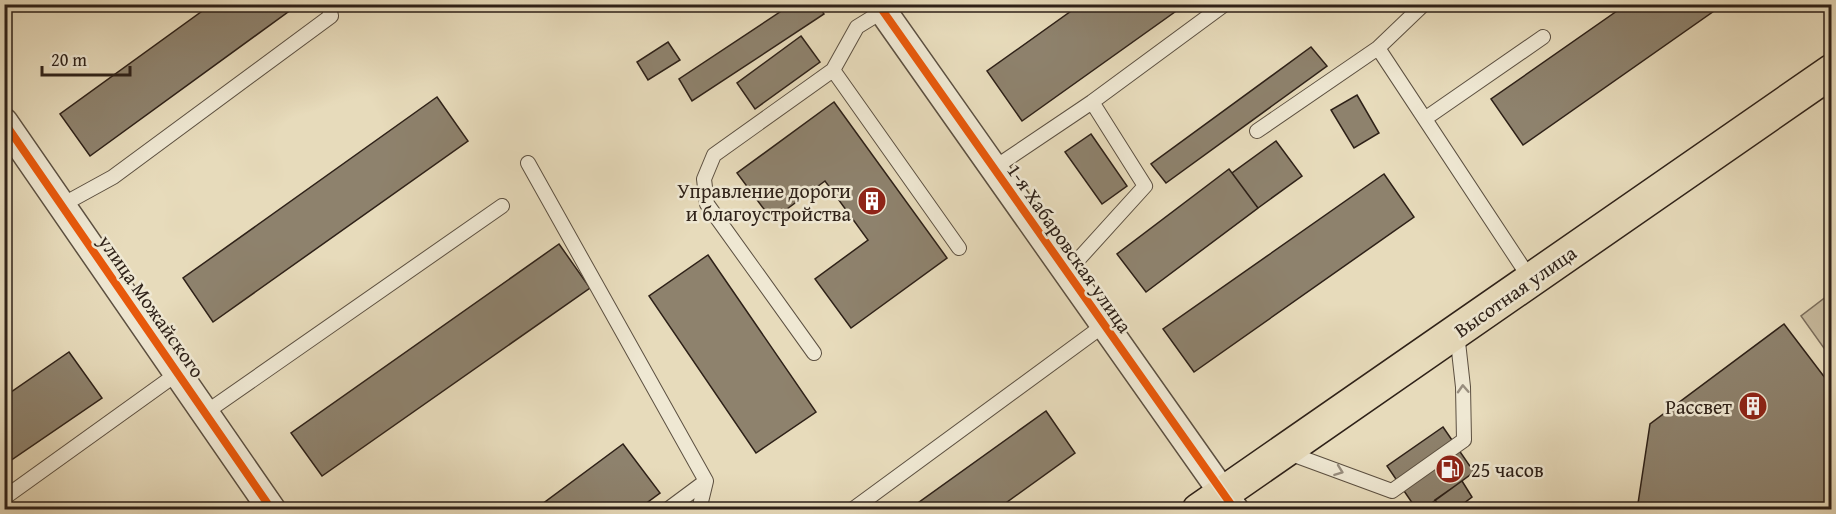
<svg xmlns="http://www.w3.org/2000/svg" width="1836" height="514" font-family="'Gentium Book Plus',serif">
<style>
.green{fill:#c8bb9f;stroke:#7b6e5c;stroke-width:1.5}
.building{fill:#8e826d;stroke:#2e2118;stroke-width:1.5}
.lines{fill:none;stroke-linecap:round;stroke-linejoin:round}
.lane-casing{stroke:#5c5041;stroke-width:16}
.street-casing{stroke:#5c5041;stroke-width:30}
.primary-casing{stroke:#2e2118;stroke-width:36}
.lane{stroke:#efe8d3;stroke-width:14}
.street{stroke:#efe8d3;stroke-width:27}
.primary{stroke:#e7dbbb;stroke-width:33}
.cycleway-casing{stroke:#efe8d3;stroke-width:11}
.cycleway{stroke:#e8590c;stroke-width:8}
.oneway{stroke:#988e7f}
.labels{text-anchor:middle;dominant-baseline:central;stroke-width:5;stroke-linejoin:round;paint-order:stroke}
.poi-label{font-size:20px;fill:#2e2118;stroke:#efe8d3;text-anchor:end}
.street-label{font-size:20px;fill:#2e2118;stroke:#efe8d3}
</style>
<rect width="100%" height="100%" fill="#e7dbbb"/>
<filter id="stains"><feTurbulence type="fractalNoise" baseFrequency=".00333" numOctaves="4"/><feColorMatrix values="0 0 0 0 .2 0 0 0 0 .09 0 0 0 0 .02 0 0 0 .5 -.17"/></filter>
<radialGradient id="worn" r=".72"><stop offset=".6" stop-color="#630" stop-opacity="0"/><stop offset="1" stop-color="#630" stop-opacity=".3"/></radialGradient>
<path class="green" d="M1831 293V358L1801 316Z"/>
<path class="building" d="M212 4H299L90 156 60 114Z
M792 4H818L824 14 692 101 679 79Z
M1081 4H1186L1022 121 987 71Z
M1627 4H1724L1523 145 1491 99Z
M801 36 820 62 755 109 737 83Z
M668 42 680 60 648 80 637 62Z
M1311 47 1327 66 1166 183 1151 164Z
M1357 95 1379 133 1354 148 1331 110Z
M437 97 468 141 213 322 183 278Z
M834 102 947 258 851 328 815 279 868 240 825 181 772 220 737 173Z
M1091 134 1127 186 1102 204 1065 152Z
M1276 141 1302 176 1258 208 1232 173Z
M1229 169 1258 208 1146 292 1117 254Z
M1384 174 1414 217 1194 372 1163 329Z
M559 244 590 288 322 476 291 433Z
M708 255 816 412 756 453 649 296Z
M1784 324 1832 387V510H1637L1650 424Z
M69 352 102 398 4 465V397Z
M1046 411 1075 453 996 510H908Z
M1443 427 1474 472 1422 510H1417L1387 466Z
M623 444 660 493 637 510H534Z
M1462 481 1472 497 1455 510H1442L1435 500Z"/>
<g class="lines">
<g class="lane-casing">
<path id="lane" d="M1378 48 1424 4
M833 70 959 248
M1426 118 1543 37
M1257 131 1378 48 1531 280
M528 163 706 481 699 510
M994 168 1092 102 1225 4
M62 205 113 177 331 16 328 4
M1067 272 1145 186 1092 102
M814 353 707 204 704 179 714 155 833 70 857 27 883 11
M205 413 502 206
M1286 452 1392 491 1464 440 1463 387 1457 333
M4 498 178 373
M667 510 706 481
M852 510 1104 325"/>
</g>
<g class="street-casing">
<path id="street" d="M878 4 1235 510
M4 122 272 510"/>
</g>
<g class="primary-casing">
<path id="primary" d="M1199 510 1832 71"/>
</g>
<use href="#lane" class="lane"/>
<use href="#street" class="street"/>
<use href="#primary" class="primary"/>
<g class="cycleway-casing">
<path id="cycleway" d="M878 4 1235 510
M4 122 272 510"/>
</g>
<use href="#cycleway" class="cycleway"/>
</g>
<defs><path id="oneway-chevron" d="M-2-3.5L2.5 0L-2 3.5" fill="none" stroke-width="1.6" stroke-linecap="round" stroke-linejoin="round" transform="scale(1.5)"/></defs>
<g class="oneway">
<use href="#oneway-chevron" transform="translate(1463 389) rotate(-93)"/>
<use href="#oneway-chevron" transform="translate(1339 471) rotate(20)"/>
</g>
<defs>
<g id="building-disc" transform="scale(1.5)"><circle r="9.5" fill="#8f2418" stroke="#efe8d3"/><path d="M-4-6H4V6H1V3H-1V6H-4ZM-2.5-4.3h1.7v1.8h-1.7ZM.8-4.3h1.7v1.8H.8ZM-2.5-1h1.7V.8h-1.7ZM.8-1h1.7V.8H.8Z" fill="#fff"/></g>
<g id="fuel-disc" transform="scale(1.5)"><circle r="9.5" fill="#8f2418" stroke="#efe8d3"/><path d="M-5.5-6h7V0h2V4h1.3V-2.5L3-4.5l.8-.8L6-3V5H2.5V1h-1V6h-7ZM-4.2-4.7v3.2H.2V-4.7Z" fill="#fff"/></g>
</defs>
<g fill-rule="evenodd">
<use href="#building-disc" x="872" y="201"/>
<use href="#building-disc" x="1753" y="406"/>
<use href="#fuel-disc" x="1450" y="469"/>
</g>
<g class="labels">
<g class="poi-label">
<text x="851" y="190">Управление дороги<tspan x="851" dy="23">и благоустройства</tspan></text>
<text x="1732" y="406">Рассвет</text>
<text x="1471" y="469" text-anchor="start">25 часов</text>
</g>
<g class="street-label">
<text transform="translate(1070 248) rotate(55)">1-я Хабаровская улица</text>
<text transform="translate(1515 291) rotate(-35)">Высотная улица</text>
<text transform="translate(152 306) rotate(55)">улица Можайского</text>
</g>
</g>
<rect width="1836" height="514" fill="none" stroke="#e7dbbb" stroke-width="24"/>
<rect x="6" y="6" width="1824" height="502" fill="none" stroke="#2e2118" stroke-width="3"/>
<rect x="12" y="12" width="1812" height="490" fill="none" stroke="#2e2118" stroke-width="1.5"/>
<path d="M42 66v9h88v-9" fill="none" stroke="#2e2118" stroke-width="3"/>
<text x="51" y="66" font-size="18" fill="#2e2118" stroke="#efe8d3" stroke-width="4.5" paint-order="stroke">20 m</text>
<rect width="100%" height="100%" filter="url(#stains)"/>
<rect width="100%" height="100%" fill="url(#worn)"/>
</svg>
